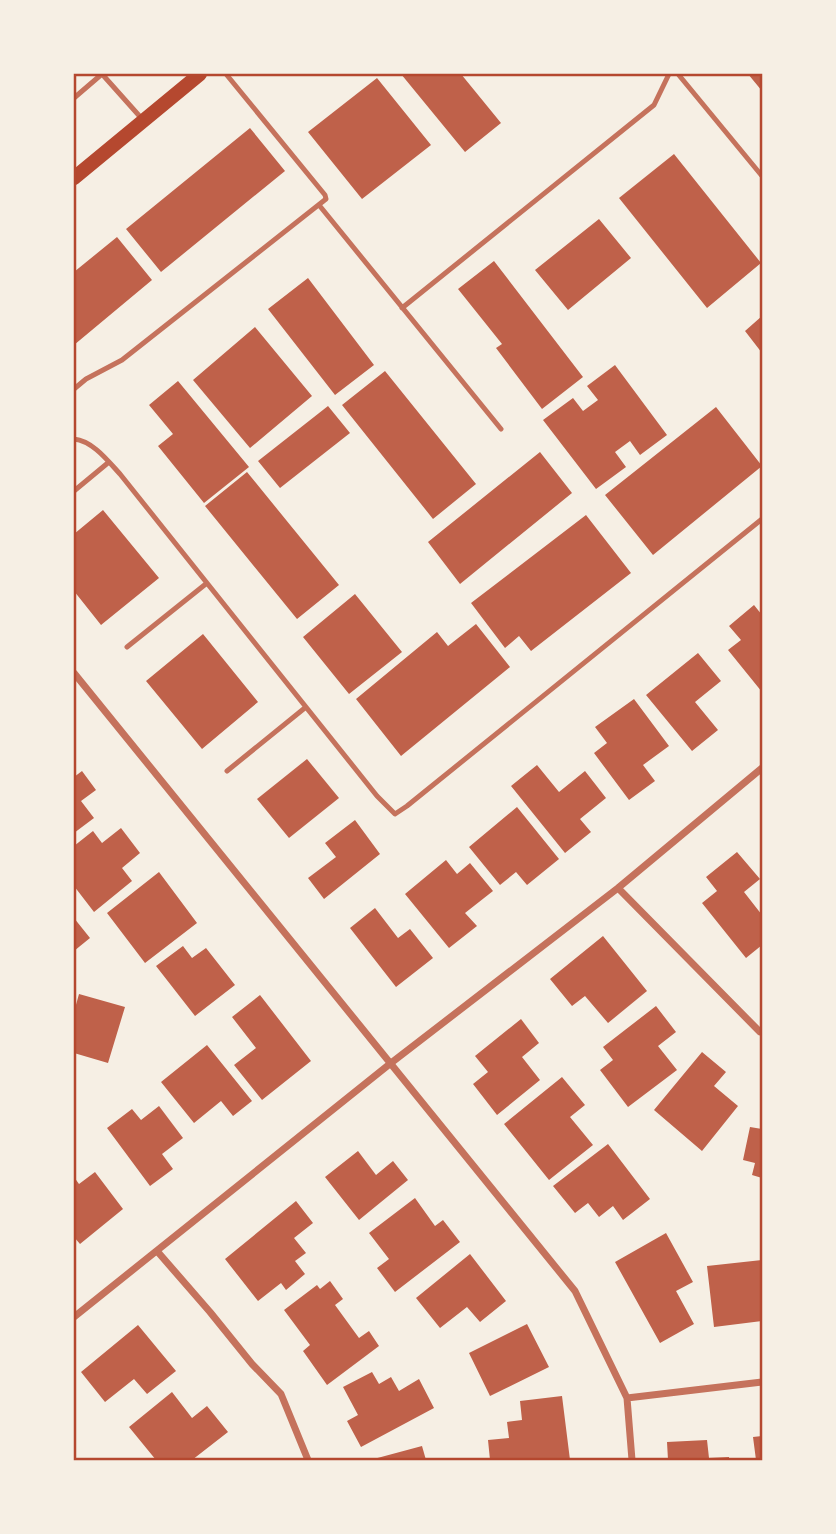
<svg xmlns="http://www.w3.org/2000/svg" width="836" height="1534" font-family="Montserrat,sans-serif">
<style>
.building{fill:#bf614a}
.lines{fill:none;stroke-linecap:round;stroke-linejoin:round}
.service{stroke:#c5725c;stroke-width:5}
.minor{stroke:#c5725c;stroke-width:7}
.secondary{stroke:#b5482f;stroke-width:14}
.neatline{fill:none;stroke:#b5482f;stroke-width:2.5}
</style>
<rect width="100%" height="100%" fill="#f6efe4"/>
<path class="building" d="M401 74H461L501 123 465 152Z
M748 74H762V91Z
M377 78 431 145 362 199 308 132Z
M250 128 285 171 161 272 126 229Z
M674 154 761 263 707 308 619 198Z
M599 219 631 258 568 310 535 270Z
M117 237 152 280 74 345V272Z
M494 261 583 377 542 409 496 348 502 344 458 289Z
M308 278 374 365 335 395 268 309Z
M762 316V353L745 331Z
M255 327 312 396 250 448 193 380Z
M615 365 667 435 640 455 630 441 615 452 626 467 596 489 543 420 573 398 583 411 598 400 587 386Z
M385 371 476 484 433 519 342 405Z
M178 381 249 467 204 503 158 446 173 434 149 405Z
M328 406 350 433 280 488 258 461Z
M716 407 762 466 653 555 605 495Z
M540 452 572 493 460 584 428 542Z
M247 472 339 585 297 619 205 506Z
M103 510 159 578 101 625 74 591V534Z
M586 515 631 573 531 651 519 636 505 648 471 603Z
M355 594 402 652 349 694 303 637Z
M754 605 762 615V692L728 650 741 640 729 626Z
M476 624 510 667 401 756 356 699 437 632 448 646Z
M203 634 258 702 202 749 146 681Z
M698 653 721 681 695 702 718 730 692 751 646 695Z
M634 699 669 746 643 765 655 781 629 800 594 753 607 743 595 727Z
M307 759 339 798 289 838 257 799Z
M537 765 559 792 585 771 606 798 580 819 591 832 565 853 511 786Z
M82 771 96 790 81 801 94 818 74 833V777Z
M517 807 559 859 527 885 516 872 500 885 469 847Z
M355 820 380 854 324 899 308 878 336 857 325 843Z
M121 828 140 853 122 868 132 881 94 912 74 886V846L93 831 102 843Z
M737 852 760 879 744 892 762 915V945L746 958 702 903 717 891 706 877Z
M446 860 457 874 470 863 493 891 465 913 477 926 449 948 405 894Z
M159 872 197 923 145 963 107 913Z
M375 908 398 938 410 929 433 958 396 987 350 928Z
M74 918 90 938 74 951Z
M603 936 647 991 608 1023 585 996 572 1006 550 979Z
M183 946 192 958 206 948 235 985 195 1016 156 966Z
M79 994 125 1007 108 1063 74 1053V1012Z
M260 995 311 1061 262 1100 234 1065 256 1048 232 1017Z
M656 1006 676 1032 658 1046 677 1070 628 1107 600 1070 613 1060 603 1047Z
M521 1019 539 1043 522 1057 540 1080 497 1115 473 1084 488 1072 475 1056Z
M207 1045 252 1101 233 1116 221 1101 194 1123 161 1082Z
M702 1052 726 1072 714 1086 738 1106 702 1151 654 1110Z
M562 1077 585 1105 570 1117 593 1145 549 1180 504 1124Z
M159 1106 183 1138 162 1154 173 1169 150 1186 107 1128 132 1109 141 1120Z
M750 1127 762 1129V1178L752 1175 755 1163 743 1160Z
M608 1144 650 1199 623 1220 613 1206 599 1217 588 1203 575 1213 553 1186Z
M358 1151 376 1175 393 1161 408 1180 359 1220 325 1177Z
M95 1172 123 1209 80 1244 74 1237V1177L79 1184Z
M415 1198 435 1226 443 1220 460 1242 395 1292 377 1268 389 1259 369 1233Z
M296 1201 313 1223 294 1238 306 1253 295 1261 305 1274 286 1290 281 1283 258 1301 225 1259Z
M666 1233 693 1282 676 1291 694 1324 660 1343 615 1262Z
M470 1254 506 1301 480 1322 467 1307 440 1328 416 1298Z
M762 1260V1321L714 1327 707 1266Z
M330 1281 343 1299 335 1305 359 1338 369 1331 379 1346 327 1385 303 1351 310 1345 284 1310 317 1285 320 1289Z
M527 1324 549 1367 490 1396 469 1353Z
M138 1325 176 1371 147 1394 134 1379 105 1402 81 1372Z
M372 1372 379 1384 391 1377 399 1391 419 1379 434 1408 361 1447 347 1421 358 1415 343 1387Z
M172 1392 192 1418 207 1406 228 1432 192 1460H156L129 1427Z
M562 1396 570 1460H490L488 1440 509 1438 507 1422 522 1420 520 1401Z
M762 1436V1460H756L753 1437Z
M707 1440 709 1458 729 1457V1460H668L667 1442Z
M422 1446 426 1460H370Z"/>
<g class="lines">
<path class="service" d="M102 74 143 120
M678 74 762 176
M74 98 102 74
M319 205 501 429
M402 308 654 105 669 74
M74 389 86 379 122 360 326 199 325 195 226 74
M74 439C93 441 108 461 120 474L377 796 395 814 407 806 762 519
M74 491 109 462
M127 647 207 583
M227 771 306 707"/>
<path class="minor" d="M74 673 575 1291 627 1398 632 1460
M618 888 760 1032H762
M157 1251 210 1312 252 1364 281 1394 308 1460
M74 1317 391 1063 618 888 762 768
M627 1398 762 1382"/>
<path class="secondary" d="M74 178 200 74"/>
</g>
<rect width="836" height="1534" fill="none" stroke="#f6efe4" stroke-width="150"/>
<rect x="75" y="75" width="686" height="1384" class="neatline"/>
</svg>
